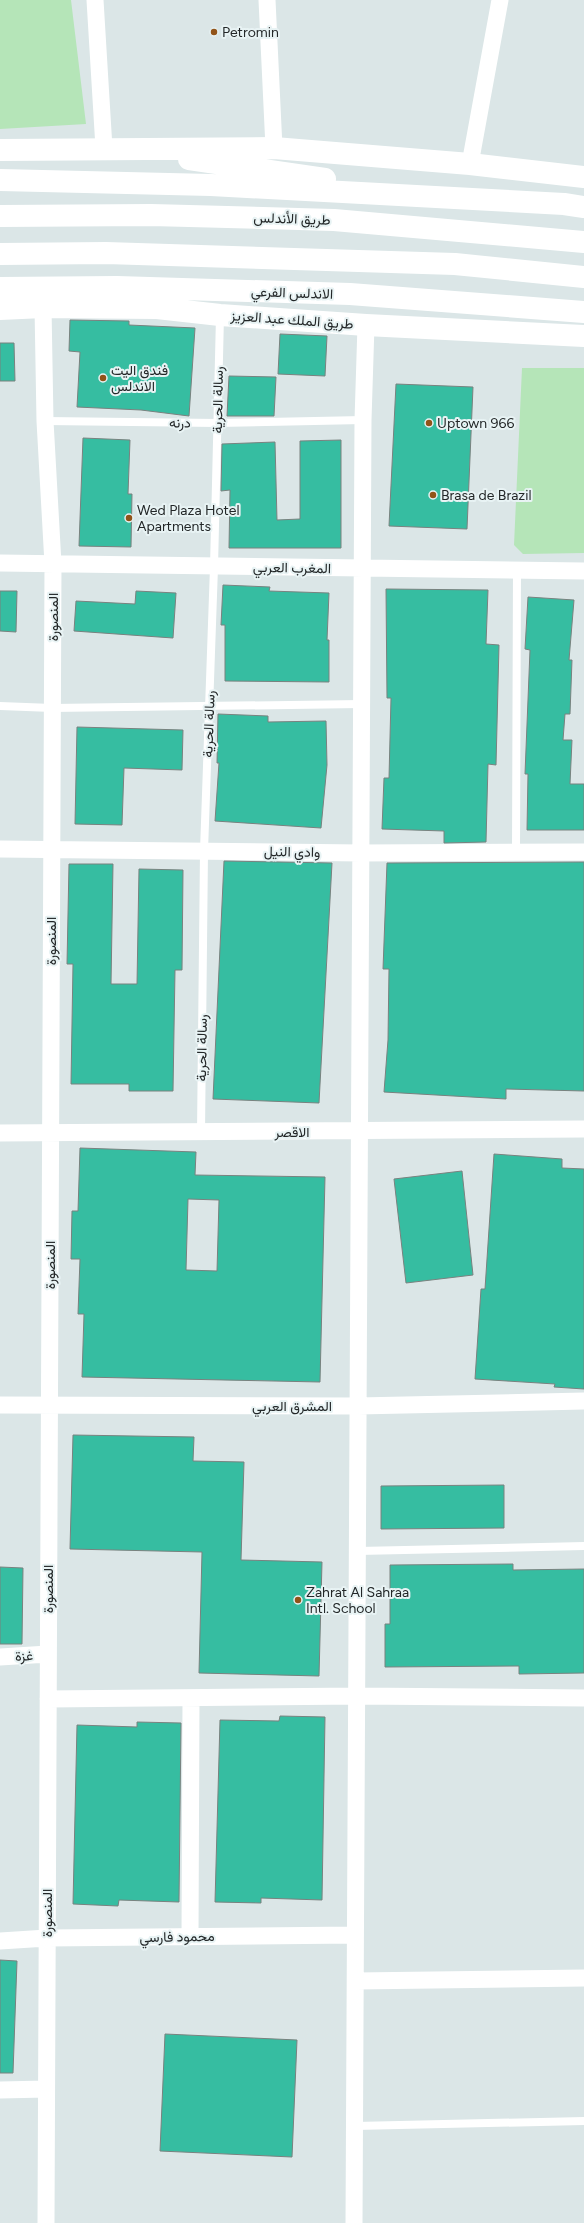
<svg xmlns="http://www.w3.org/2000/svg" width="584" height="2223" font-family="Figtree,Vazirmatn,sans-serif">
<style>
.green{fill:#b5e5b8}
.building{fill:#36bda1;stroke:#79827f;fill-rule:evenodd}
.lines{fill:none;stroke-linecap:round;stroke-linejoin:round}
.service{stroke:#fff;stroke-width:8}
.minor{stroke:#fff;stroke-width:17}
.primary{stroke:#fff;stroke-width:22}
.poi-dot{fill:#915318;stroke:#e8f3f4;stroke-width:1.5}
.labels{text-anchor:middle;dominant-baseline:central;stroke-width:4;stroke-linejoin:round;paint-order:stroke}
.poi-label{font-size:14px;fill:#232728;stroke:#e8f3f4;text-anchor:start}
.street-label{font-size:14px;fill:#232728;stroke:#e8f3f4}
</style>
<rect width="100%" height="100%" fill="#dbe6e7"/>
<path class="green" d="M0 0H71L86 124 0 129Z
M522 368H584V553L523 554 514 545Z"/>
<path class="building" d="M70 320 129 321V325L195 328 189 416 141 410 77 407 80 352 69 351Z
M280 334 327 336 325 376 278 374Z
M0 343H14L15 381H0Z
M229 376 276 377 274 416H227Z
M396 384 473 387 467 529 389 526Z
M83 438 130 440 128 494H132L131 547 79 546Z
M341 440V548H229L230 490 221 491 222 444 275 442 277 520 300 519V441Z
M223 585 270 587 269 591 329 593 327 640H329V682L225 681V625H221Z
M386 589 488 590 486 644 499 645 496 765 488 764 486 842 444 843V831L382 829 384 778H389L391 698H387Z
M0 591H17L16 632 0 631Z
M136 591 176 593 173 638 74 631 76 601 135 604Z
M528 597 574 600 569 660H572L570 714H565L563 740H572L570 784H584V830H527L528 774H525L530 650 525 649Z
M218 714 268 716V722L326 721 327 765 321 828 215 821 219 763H217Z
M77 727 183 730 182 770 124 768 122 825 75 824Z
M224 861 332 863 319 1103 213 1099Z
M584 862V1091L506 1089V1099L384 1092 388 1040 389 969H383L387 863Z
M69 864H113L111 984H137L139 869 183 870 182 970H175L173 1091H129V1084H71L73 964H67Z
M80 1148 196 1152 195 1175 325 1177 320 1382 82 1377 84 1314H78L80 1259H71L72 1211H78ZM188 1199 219 1200 217 1271 186 1270Z
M494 1154 562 1159V1168L584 1169V1389L554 1387 555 1384 475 1379 481 1289H485Z
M462 1171 473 1275 406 1283 394 1179Z
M73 1435 194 1437 193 1461 244 1462 241 1560 322 1562 319 1676 199 1673 202 1552 70 1549Z
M504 1485V1528L381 1529V1486Z
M513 1564V1570L584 1569V1673L519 1674V1666L385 1667V1624H390V1565Z
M0 1567 23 1568 22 1644H0Z
M280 1716 325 1717 322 1900 261 1898V1903L215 1902 220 1720 279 1721Z
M137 1722 181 1723 179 1902 119 1900 118 1906 73 1904 77 1725 137 1727Z
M0 1960 17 1961 13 2073H0Z
M165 2034 297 2040 292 2157 160 2151Z"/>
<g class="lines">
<path class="service" d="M45 421 218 423 363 420
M0 706 52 708 362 704
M516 852 517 570
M201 1133 204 851 214 567 220 316
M358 1551 584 1546
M355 2126 584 2121"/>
<path class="minor" d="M95 0 104 148
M267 0 274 148
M470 164 500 0
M43 307 45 421 53 564 46 2223
M0 563 584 571
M0 849 361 853 584 852
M0 1133 584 1129
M0 1405 358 1406 584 1401
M0 1657 48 1654
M48 1699 357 1696 584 1698
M190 1937 191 1698
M0 1941 47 1938 355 1935
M356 1981 584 1978
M0 2090 46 2089
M354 2223 363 420 366 325"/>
<path class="primary" d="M0 150 274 148 470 164 584 177
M189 159 325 179
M0 180 211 185 564 204 584 207
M0 216 151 215 334 220 584 242
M0 254 106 253 455 264 584 277
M0 288 117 287 350 294 584 312
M0 309 43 307 157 308 220 315 366 325 584 336"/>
</g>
<g class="poi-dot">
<circle cx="214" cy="32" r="4"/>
<circle cx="103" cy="378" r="4"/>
<circle cx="429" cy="423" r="4"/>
<circle cx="433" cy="495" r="4"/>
<circle cx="129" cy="518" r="4"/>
<circle cx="298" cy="1600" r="4"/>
</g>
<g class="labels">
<g class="poi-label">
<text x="222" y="32">Petromin</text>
<text x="111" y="370">فندق اليت<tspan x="111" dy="16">الاندلس</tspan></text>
<text x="437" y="423">Uptown 966</text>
<text x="441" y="495">Brasa de Brazil</text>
<text x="137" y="510">Wed Plaza Hotel<tspan x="137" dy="16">Apartments</tspan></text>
<text x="306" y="1592">Zahrat Al Sahraa<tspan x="306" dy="16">Intl. School</tspan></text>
</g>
<g class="street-label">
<text transform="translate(292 219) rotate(2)">طريق الأندلس</text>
<text transform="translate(292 293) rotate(2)">الاندلس الفرعي</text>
<text transform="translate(292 320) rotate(4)">طريق الملك عبد العزيز</text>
<text transform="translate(218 400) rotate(-89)">رسالة الحرية</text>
<text transform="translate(180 423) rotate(1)">درنه</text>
<text transform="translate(292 568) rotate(1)">المغرب العربي</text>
<text transform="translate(53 617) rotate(-90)">المنصورة</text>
<text transform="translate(209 724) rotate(-88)">رسالة الحرية</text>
<text transform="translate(292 852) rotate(1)">وادي النيل</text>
<text transform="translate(51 941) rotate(-90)">المنصورة</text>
<text transform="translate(202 1048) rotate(-89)">رسالة الحرية</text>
<text x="292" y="1132">الاقصر</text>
<text transform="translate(50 1265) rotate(-90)">المنصورة</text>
<text x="292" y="1406">المشرق العربي</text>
<text transform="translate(48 1589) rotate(-90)">المنصورة</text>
<text transform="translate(24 1656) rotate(-3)">غزة</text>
<text transform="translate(47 1913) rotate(-90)">المنصورة</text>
<text transform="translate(177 1937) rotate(-1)">محمود فارسي</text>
</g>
</g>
</svg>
